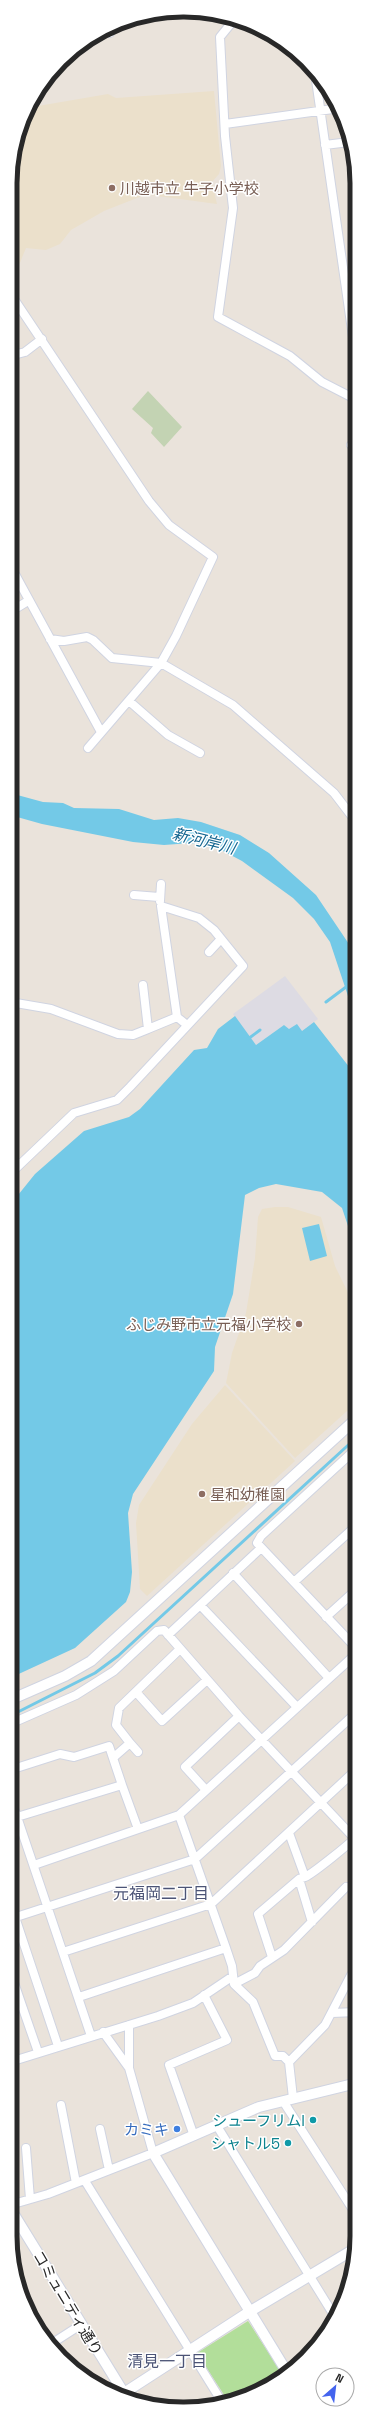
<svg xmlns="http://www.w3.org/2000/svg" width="367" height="2419" font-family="'Space Grotesk','Noto Sans JP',sans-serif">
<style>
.industrial{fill:#dddbe3}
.education{fill:#ebe0cb}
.green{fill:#b2de9a}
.cemetery{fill:#c3d3b3}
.water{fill:#73c9e7}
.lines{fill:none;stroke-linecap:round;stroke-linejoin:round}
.stream{stroke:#73c9e7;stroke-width:3}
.minor-casing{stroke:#d0d4e1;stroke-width:10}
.tertiary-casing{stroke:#d0d4e1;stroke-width:12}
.minor{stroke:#fff;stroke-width:8}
.tertiary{stroke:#fff;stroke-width:10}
.education-dot{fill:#8d6e63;stroke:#fff;stroke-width:1.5}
.culture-dot{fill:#0f9aa8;stroke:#fff;stroke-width:1.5}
.shop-dot{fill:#3f7fe0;stroke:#fff;stroke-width:1.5}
.labels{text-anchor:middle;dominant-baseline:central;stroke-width:3;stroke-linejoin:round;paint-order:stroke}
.education-label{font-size:15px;fill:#785e54;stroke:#fff;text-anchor:start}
.culture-label{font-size:15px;fill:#0d838f;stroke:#fff;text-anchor:end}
.shop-label{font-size:15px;fill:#366cbe;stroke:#fff;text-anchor:end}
.street-label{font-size:15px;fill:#282828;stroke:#fff}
.water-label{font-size:16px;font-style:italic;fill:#156690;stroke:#fff}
.neighbourhood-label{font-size:16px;fill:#4c5476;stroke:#fff}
.rim{fill:none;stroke:#282828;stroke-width:5}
</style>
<rect width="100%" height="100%" fill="#eae3db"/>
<path class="industrial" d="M285 976 318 1019 302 1031 289 1029 284 1025 256 1045 233 1014Z"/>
<path class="education" d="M214 91 221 166 219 174 212 182 217 204 150 195 142 196 104 211 71 230 60 244 46 250 26 248 17 270 10 275V172L27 111 38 106 108 94 116 98Z
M275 1207H288L321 1217 335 1266 357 1311V1402L295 1458 226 1383 232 1353 246 1313 255 1258 258 1217 262 1209Z
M225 1385 295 1461 147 1596 140 1589 136 1523 139 1505 192 1424Z"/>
<path class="green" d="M248 2321 283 2375 239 2400 228 2401 197 2353Z"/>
<path class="cemetery" d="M148 391 182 427 164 447 151 433 153 428 132 409Z"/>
<path class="water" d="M10 793 43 802 63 803 74 808 119 809 154 820 178 818 201 822 240 835 269 853 316 895 357 956V1023L330 942 314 919 293 898 242 861 221 850 191 843 164 845 133 842 42 824 10 815Z
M235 1016 256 1045 284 1025 289 1029 297 1024 302 1031 314 1022 357 1077V1253L342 1208 322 1192 276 1184 259 1188 245 1195 233 1294 215 1347 214 1371 133 1494 128 1513 132 1572 130 1592 126 1602 75 1648 10 1678V1205L35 1174 84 1131 129 1117 140 1109 194 1050 207 1048 218 1029Z
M319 1224 327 1256 310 1261 302 1228Z"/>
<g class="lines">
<path class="stream" d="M326 1002 346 987
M248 1039 260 1030
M349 1072 357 1066
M10 1716 95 1673 118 1656 357 1437"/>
<g class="minor-casing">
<path id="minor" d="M233 21 220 37 225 136 233 208 218 317 290 356 322 382 357 400
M110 33 111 29
M315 73 357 365
M225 124 340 108
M325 145 349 142
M10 293 149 501 169 525 213 557 176 636 161 663 233 705 334 793 357 823
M10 356 25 352 42 339
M357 439 351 445 357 450
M10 565 101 732
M10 612 28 601
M50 639 64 641 87 637 93 640 112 658 161 663
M129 701 168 735 200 753
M88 748 161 663
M134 895 159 897
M160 901 161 884
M209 952 221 939
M143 985 148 1029 177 1017
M10 1002 51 1009 118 1034 133 1035 148 1029
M10 1174 74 1113 117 1100 130 1087 243 966 214 930 199 918 161 906 177 1017 187 1025
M357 1448 261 1536 257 1543 357 1649
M233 1573 329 1678
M294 1582 357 1525
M200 1605 297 1707
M326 1617 357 1589
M168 1635 261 1548
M136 1692 162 1721 207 1680
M10 1724 76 1695 114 1671 157 1631 164 1630 239 1716 357 1841
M130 1743 138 1752
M114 1757 130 1743 116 1725 119 1708 179 1650
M10 1770 60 1754 74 1757 109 1746 122 1785 17 1817
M122 1785 138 1829
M206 1790 185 1767 239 1716
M10 1796 91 2036
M179 1815 226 1948 232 1966 234 1984 253 2002 275 2056H283L289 2062
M289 1833 305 1877 299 1879 312 1922
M34 1865 179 1815 357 1653
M305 1877C312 1874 354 1841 356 1836
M10 1902 58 2046
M10 1919 195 1859 357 1712
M63 1952 211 1904 357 1769
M272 1957 258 1914 299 1879
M10 1971 38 2052
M234 1984 255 1973 260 1966 284 1950 346 1887
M79 1997 226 1948
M332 2013 357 2012
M103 2032 129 2068
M10 2062 158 2016 193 2003 233 1976
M293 2098 289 2062 325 2025 351 1975 357 1970
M283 2101 357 2216
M10 2102 14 2100 10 2074
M61 2105 76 2183
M217 2126 335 2317
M100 2129 109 2170
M194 2136 169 2065 227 2040 204 1995
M26 2148 30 2199
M85 2181 222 2402
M10 2205 48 2194 153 2153 129 2068V2025
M51 2344 82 2324"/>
</g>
<g class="tertiary-casing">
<path id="tertiary" d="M10 1700 65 1676 91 1661 357 1418
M10 2208 127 2398
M287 2372 153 2153 259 2107 357 2083
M124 2393 249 2312 356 2248"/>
</g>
<use href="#minor" class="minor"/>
<use href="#tertiary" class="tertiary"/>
</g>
<g class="education-dot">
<circle cx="112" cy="188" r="4"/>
<circle cx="299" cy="1324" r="4"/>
<circle cx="202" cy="1494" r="4"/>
</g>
<g class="culture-dot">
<circle cx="313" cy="2120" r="4"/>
<circle cx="288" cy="2143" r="4"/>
</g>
<circle class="shop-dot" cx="177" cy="2129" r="4"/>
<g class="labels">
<g class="education-label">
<text x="120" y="188">川越市立 牛子小学校</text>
<text x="291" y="1324" text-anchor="end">ふじみ野市立元福小学校</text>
<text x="210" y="1494">星和幼稚園</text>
</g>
<g class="culture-label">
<text x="305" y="2120">シューフリムI</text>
<text x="280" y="2143">シャトル5</text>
</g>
<g class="shop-label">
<text x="169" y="2129">カミキ</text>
</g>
<g class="street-label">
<text transform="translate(68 2303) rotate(59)">コミュニティ通り</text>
</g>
<g class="water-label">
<text transform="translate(204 841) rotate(14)">新河岸川</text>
</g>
<g class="neighbourhood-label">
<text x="161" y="1893">元福岡二丁目</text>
<text x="167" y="2361">清見一丁目</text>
</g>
</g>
<path d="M0 0H367V2419H0ZM183 17H184A166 166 0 0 1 350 183V2236A166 166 0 0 1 184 2402H183A166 166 0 0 1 17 2236V183A166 166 0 0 1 183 17Z" fill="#fff" fill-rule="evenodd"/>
<path class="rim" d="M183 17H184A166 166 0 0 1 350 183V2236A166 166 0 0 1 184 2402H183A166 166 0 0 1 17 2236V183A166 166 0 0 1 183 17Z"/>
<g transform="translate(335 2387) rotate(28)"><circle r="19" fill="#ffffff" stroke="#a9a9a9"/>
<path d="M0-3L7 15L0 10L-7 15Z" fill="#4464ee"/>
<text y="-6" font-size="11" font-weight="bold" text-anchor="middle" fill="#282828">N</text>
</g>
</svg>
